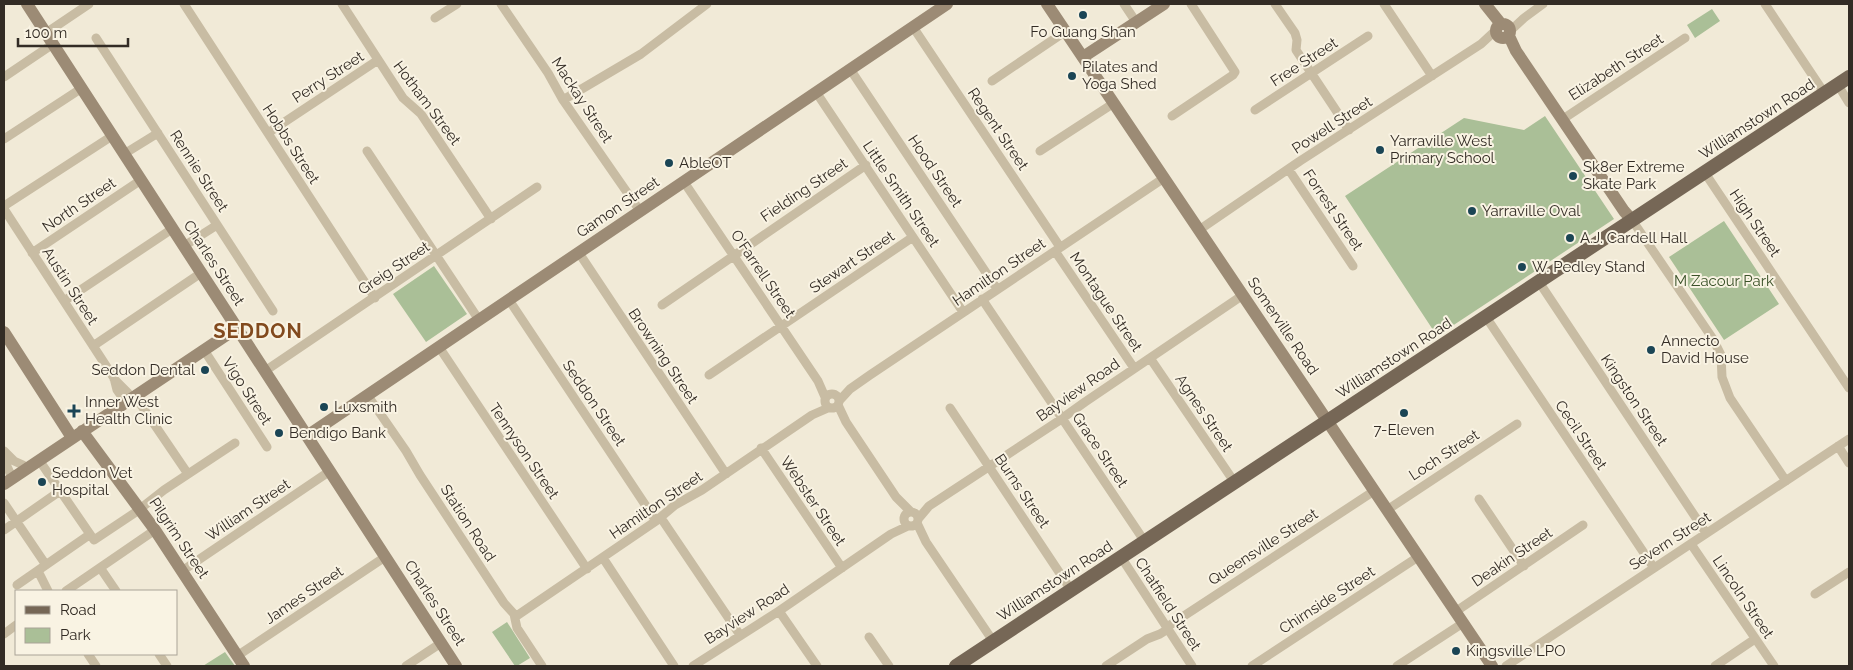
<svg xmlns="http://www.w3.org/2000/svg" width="1853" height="670" font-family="Raleway,sans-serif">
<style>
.green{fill:#aabf97}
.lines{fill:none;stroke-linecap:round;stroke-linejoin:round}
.street{stroke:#c8bca3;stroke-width:9}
.secondary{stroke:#9c8b75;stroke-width:12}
.primary{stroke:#766756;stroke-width:14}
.poi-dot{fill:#1b4555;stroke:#f9f3e3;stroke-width:2}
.labels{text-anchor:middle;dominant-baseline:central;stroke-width:4;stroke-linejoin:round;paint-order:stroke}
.poi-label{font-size:15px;fill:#332c25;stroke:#f9f3e3;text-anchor:start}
.street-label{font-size:15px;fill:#332c25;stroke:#f9f3e3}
.park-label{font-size:15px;fill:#3b5229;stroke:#f9f3e3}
.district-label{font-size:20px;font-weight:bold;letter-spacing:1px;fill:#824a1e;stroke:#f9f3e3}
</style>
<rect width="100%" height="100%" fill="#f1ead7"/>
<path class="green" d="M1712 9 1720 21 1695 38 1687 25Z
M1545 116 1614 219 1437 336 1345 196 1464 118 1524 130Z
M1724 221 1779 304 1724 340 1669 257Z
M434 266 467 314 426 342 393 294Z
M507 622 530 658 517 666H515L492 632Z
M225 652 235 666H203L206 664Z"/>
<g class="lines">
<path class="street" d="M184 4 375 298
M342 4 403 98 421 114 491 219
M501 4 548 73 563 100 640 211
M1124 4 1136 22
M1275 4 1295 33 1297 40 1296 50 1349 130
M1384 4 1432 76
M1765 4 1825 94
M435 18 457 4
M913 27 1060 247
M1510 31 1524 18 1543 4
M46 33 89 4
M96 38 273 311
M850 69 997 289
M4 77 53 44
M992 81 1066 31
M1838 85 1849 103
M816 92 963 312
M563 100 641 54 707 4
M1255 110 1368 36
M1172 116 1233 75 1235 72 1191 4
M1563 119 1685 38
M268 133 378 60
M4 139 82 88
M367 151 479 320
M1040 151 1114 103
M124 154 158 133
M1289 170 1353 266
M1705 173 1849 388
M684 182 818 381 825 397
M4 206 112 136
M4 209 114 378 117 390 122 397
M1632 220 1713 339 1721 355 1722 377 1730 398 1786 481
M1199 230 1300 161 1481 44 1495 31
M184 246 217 225
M1055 251 1134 368
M32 253 141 180
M579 253 726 474
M1539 282 1706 533
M982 299 1145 542
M509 300 656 521
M64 301 172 229
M662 305 866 165
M1486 317 1654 568
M93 346 201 273
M439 347 587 569
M204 350 267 447
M1150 358 1235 483
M265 371 537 187
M709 375 913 237
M114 379 128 393
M825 401a7 7 0 1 1 14 0a7 7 0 1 1-14 0Z
M135 396 188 474
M368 396 406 451 420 475 504 603 514 614 517 628 542 666
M839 401 850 389 870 375 1164 178
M838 405 846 422 896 497 911 512
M950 408 1071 590
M1838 446 1849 463
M761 448 842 568
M4 451 14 461 23 465
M4 460 10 473
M39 460 94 540 136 512 164 490 235 443
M1479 499 1524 566
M4 503 46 565
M1387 510 1517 424
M904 519a7 7 0 1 1 14 0a7 7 0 1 1-14 0Z
M661 518 740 635
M918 519 929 506 1057 422 1085 402 1243 295
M917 523 926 542 993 641
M4 530 60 491
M1691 544 1774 666
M1121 557 1192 666
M603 558 674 666
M101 569 116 591
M38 571 48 591
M182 571 330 471
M17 585 89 535
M66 591 155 530
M1815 594 1849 572
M779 611 817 666
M1455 612 1583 525
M515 617 656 521 675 505 702 490 812 415 828 408
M1167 627 1374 491
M4 634 16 625
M869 637 889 666
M88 654 96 666
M159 654 167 666
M237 656 385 557
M406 666 441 643
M693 666 779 611 891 534 908 526
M1106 666 1147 639 1160 634 1168 629
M1252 666 1418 557
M1397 666 1463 623
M1506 666 1849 439
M1715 666 1755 639"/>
<path class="secondary" d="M27 4 456 666
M1047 4 1492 666
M1485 4 1501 24
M1496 31a7 7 0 1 1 14 0a7 7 0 1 1-14 0Z
M1509 36 1516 51 1624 211 1632 220
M1083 57 1164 4
M4 332 69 433
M82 431 155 530 244 666
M307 436 947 4
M4 484 237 328"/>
<path class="primary" d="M956 666 1849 77"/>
</g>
<g class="poi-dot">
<circle cx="1083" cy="15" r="5"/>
<circle cx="1072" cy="76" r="5"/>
<circle cx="1380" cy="150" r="5"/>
<circle cx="669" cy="163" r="5"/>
<circle cx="1573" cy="176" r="5"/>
<circle cx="1472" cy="211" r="5"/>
<circle cx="1570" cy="238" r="5"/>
<circle cx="1522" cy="267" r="5"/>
<circle cx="1651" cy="350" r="5"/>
<circle cx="205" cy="370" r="5"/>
<circle cx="324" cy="407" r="5"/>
<path d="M71.5 403.5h5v5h5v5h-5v5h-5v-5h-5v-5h5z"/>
<circle cx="1404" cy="413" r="5"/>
<circle cx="279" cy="433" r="5"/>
<circle cx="42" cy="482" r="5"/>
<circle cx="1456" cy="651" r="5"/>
</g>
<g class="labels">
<g class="poi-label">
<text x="1083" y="32" text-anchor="middle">Fo Guang Shan</text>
<text x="1082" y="67">Pilates and<tspan x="1082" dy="17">Yoga Shed</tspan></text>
<text x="1390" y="141">Yarraville West<tspan x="1390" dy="17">Primary School</tspan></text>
<text x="679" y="163">AbleOT</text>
<text x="1583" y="167">Sk8er Extreme<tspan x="1583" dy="17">Skate Park</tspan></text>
<text x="1482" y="211">Yarraville Oval</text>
<text x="1580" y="238">A.J. Cardell Hall</text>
<text x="1532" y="267">W. Pedley Stand</text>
<text x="1661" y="341">Annecto<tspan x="1661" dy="17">David House</tspan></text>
<text x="195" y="370" text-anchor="end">Seddon Dental</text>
<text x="85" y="402">Inner West<tspan x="85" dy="17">Health Clinic</tspan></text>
<text x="334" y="407">Luxsmith</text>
<text x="1404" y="430" text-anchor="middle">7-Eleven</text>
<text x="289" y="433">Bendigo Bank</text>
<text x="52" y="473">Seddon Vet<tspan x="52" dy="17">Hospital</tspan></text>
<text x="1466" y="651">Kingsville LPO</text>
</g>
<g class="street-label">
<text transform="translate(1304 62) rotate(-33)">Free Street</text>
<text transform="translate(1616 67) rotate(-33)">Elizabeth Street</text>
<text transform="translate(328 77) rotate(-33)">Perry Street</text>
<text transform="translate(582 100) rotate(57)">Mackay Street</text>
<text transform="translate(427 103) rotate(53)">Hotham Street</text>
<text transform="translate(1757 119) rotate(-33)">Williamstown Road</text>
<text transform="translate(1332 125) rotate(-33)">Powell Street</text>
<text transform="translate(998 129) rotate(56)">Regent Street</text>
<text transform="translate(291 144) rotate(57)">Hobbs Street</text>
<text transform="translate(199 171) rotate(57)">Rennie Street</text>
<text transform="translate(935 171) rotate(56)">Hood Street</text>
<text transform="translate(804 190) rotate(-34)">Fielding Street</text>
<text transform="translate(901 194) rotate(56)">Little Smith Street</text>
<text transform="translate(79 205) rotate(-34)">North Street</text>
<text transform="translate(618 207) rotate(-34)">Gamon Street</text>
<text transform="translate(1333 210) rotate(56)">Forrest Street</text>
<text transform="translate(1755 223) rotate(56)">High Street</text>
<text transform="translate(852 262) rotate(-34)">Stewart Street</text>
<text transform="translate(214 263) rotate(57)">Charles Street</text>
<text transform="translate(394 268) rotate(-34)">Greig Street</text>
<text transform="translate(999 272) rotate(-34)">Hamilton Street</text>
<text transform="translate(763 274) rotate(56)">O'Farrell Street</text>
<text transform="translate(70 286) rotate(57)">Austin Street</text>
<text transform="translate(1106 302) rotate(56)">Montague Street</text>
<text transform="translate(1283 326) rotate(56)">Somerville Road</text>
<text transform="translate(663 356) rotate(56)">Browning Street</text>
<text transform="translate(1394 358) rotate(-33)">Williamstown Road</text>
<text transform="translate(1078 390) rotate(-35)">Bayview Road</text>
<text transform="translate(247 391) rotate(57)">Vigo Street</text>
<text transform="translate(1634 400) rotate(56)">Kingston Street</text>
<text transform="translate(594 403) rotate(56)">Seddon Street</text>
<text transform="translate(1204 413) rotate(56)">Agnes Street</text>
<text transform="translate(1581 435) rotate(56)">Cecil Street</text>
<text transform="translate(1100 450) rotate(56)">Grace Street</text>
<text transform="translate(524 451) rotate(56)">Tennyson Street</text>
<text transform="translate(1444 455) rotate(-33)">Loch Street</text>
<text transform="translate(1022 491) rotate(56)">Burns Street</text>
<text transform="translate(813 501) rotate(56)">Webster Street</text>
<text transform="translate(656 505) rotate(-34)">Hamilton Street</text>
<text transform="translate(248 510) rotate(-34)">William Street</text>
<text transform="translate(468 523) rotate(57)">Station Road</text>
<text transform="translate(179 538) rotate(56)">Pilgrim Street</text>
<text transform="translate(1670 541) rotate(-33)">Severn Street</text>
<text transform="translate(1263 547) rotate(-33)">Queensville Street</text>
<text transform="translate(1512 557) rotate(-34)">Deakin Street</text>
<text transform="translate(1055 581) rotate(-33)">Williamstown Road</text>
<text transform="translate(304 595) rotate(-34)">James Street</text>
<text transform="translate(1743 597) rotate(56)">Lincoln Street</text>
<text transform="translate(1327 600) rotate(-33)">Chirnside Street</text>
<text transform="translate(435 603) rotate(57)">Charles Street</text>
<text transform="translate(1168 604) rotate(57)">Chatfield Street</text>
<text transform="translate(747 614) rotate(-33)">Bayview Road</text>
</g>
<g class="park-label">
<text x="1724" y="281">M Zacour Park</text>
</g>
<g class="district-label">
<text x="258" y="331">SEDDON</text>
</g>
</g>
<rect width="1853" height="670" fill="none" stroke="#332c25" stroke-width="10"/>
<rect x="15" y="590" width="162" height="65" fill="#f9f3e3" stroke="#aaa397"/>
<rect x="25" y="606" width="25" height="8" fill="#766756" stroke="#aaa397"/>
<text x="60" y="615" font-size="15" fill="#332c25">Road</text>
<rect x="25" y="628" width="25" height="15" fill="#aabf97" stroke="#aaa397"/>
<text x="60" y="640" font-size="15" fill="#332c25">Park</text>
<path d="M18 38v8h110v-8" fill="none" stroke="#332c25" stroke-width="2.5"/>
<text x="25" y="38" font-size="15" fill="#332c25" stroke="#f9f3e3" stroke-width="4" paint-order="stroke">100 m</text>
</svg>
